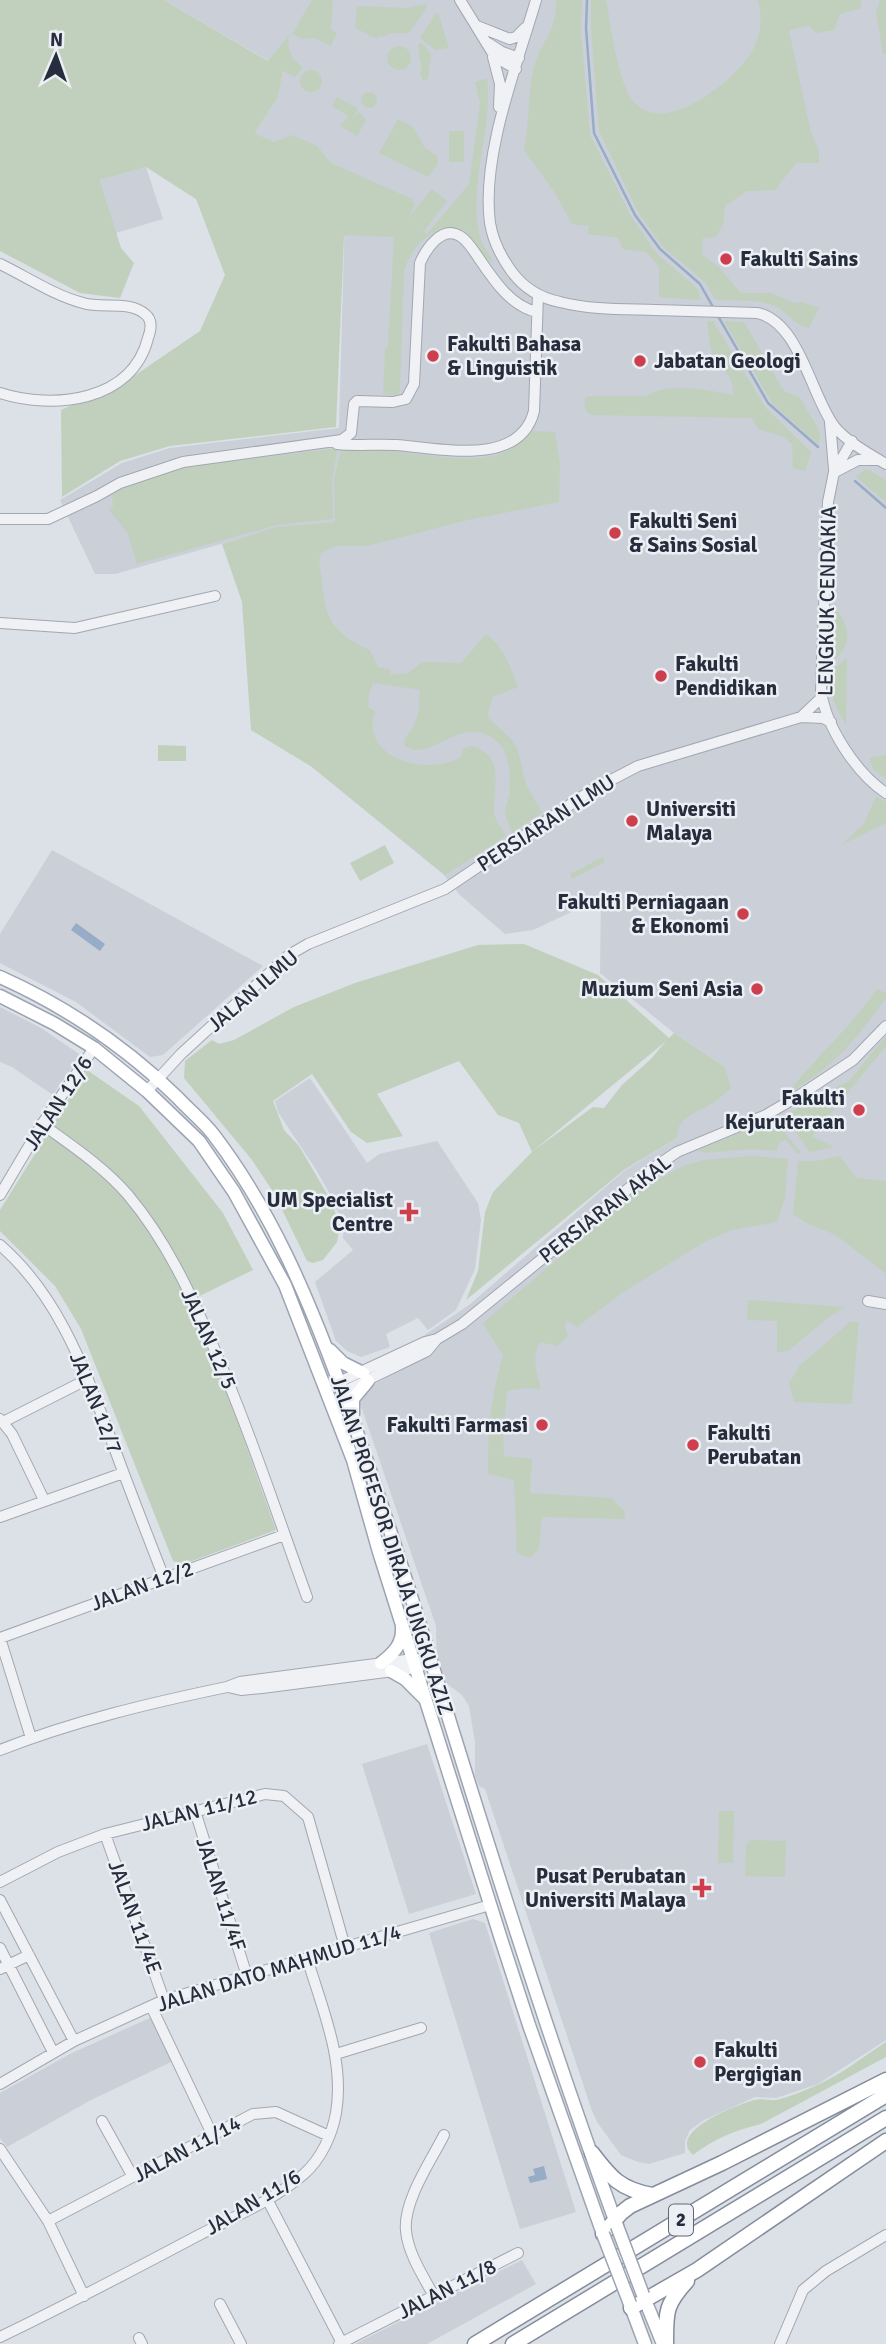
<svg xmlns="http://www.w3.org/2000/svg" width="886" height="2344" font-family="Signika,sans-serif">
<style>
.built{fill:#cacfd8}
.green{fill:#c1d0bd;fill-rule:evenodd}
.water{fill:#97acc7}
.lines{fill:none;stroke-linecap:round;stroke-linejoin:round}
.stream{stroke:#97acc7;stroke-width:2.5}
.minor-casing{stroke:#a2a7b1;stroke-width:12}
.major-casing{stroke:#9ca4b2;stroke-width:15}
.highway-casing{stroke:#848c9d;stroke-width:17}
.minor{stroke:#eff1f5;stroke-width:10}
.major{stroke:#fff;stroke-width:12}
.highway{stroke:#fff;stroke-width:14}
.major-bridge-casing{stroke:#9ca4b2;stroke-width:15;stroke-linecap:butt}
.major-bridge{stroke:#fff;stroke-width:12}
.poi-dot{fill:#ce3f4e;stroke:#eceff4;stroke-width:2.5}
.labels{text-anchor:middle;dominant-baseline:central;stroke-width:5;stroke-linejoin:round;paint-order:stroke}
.shield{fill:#eceff4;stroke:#616774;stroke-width:2}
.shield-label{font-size:19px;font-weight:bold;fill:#262d3d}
.poi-label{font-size:21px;font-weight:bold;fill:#262d3d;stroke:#eceff4;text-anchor:start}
.street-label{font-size:21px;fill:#262d3d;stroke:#eceff4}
</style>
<rect width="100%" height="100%" fill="#dce0e7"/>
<path class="built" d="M164 0H886V2040L818 2084 776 2098 755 2097 704 2120 690 2130 685 2141V2153L649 2164 638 2162 621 2155 597 2122 592 2111 485 1789 479 1786 475 1776V1742L469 1706 462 1695 442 1680 437 1664 436 1626 360 1403 370 1387 429 1355 420 1338 469 1305 624 1171 677 1138V1127L685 1117 712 1104 725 1067 674 1033 600 973 601 898 533 930 505 934 460 895 444 875 312 767 277 528 115 574H95L60 500 122 463 170 448 339 428 346 177 255 133 278 97 289 37 269 61Z
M146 167 163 219 116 233 100 180Z
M52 850 263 966 163 1055 150 1057 76 1002 0 963V934Z
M0 1007 41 1028 79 1054 78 1059 53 1095 12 1067 0 1062Z
M310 1078 367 1163 379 1154 437 1141 478 1203 481 1220 475 1269 456 1310 428 1330 418 1318 386 1334 390 1347 361 1357 347 1351 336 1341 315 1282 353 1250 343 1238 344 1226 332 1198 317 1171 278 1112 275 1101Z
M427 1744 476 1894 409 1914 362 1764Z
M473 1919 485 1923 576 2212 520 2229 429 1933Z
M152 2017 173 2061 91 2100 7 2147 0 2138V2093L70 2054Z
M522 2260 536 2284 427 2344H355Z"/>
<path class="green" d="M0 0H164L268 61 289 35C287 50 290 58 303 67L295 77 283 71 278 97 255 133 274 142 292 135 317 146 331 163 412 199 415 205 408 218 432 189 447 201 424 231 408 219 427 234 469 184 480 103 475 82 487 78C493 129 469 181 479 233 481 243 488 253 494 262L486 260 464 230C437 220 411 246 404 271L400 392 395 395 383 394 385 350 388 346 394 237 346 235 344 237 336 427 170 446 120 461 62 497 61 410 131 378 200 331 225 275 196 199 146 167 100 180 121 248 134 263 120 298 80 293 0 251Z
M312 0H333L331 30 337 33 331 46 314 38 303 39 292 34Z
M556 0H582L581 30 590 135 631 216 657 254 697 288 701 300 659 297V267L646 252 623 249 618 238 588 234 589 226 572 224 555 193 524 150C530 122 527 95 534 67 541 40 557 33 556 0Z
M591 0H606C611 25 618 85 634 102 663 137 731 83 749 56 761 39 763 19 758 0H861L862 8 840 14 834 30 816 33 809 26 789 30 810 129 819 151V163H796L775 190 747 191 725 206 723 224 716 237 703 238 702 254 719 267 741 293H772L793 303 802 302 819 308 809 328C792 325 788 310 772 305 756 299 734 301 716 300L705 282 663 247 639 214 599 131 591 28Z
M880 0H886V53L883 54 876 11Z
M425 4 427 7 409 33H391L383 37 379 36 377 39 355 28 357 6 408 8Z
M436 13 439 15 449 48 435 50 420 38Z
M419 43 424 45 431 55 428 79 423 81 420 74C424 63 416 53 419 43Z
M387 58a12 12 0 1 1 24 0a12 12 0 1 1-24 0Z
M300 81a11 11 0 1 1 22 0a11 11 0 1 1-22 0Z
M361 100a8 8 0 1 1 16 0a8 8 0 1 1-16 0Z
M337 97 358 109 353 119 359 112 366 120 357 136 340 126 349 116 332 106Z
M398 119 413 127 425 148 437 156 438 164 428 177 379 153Z
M449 131H464V162H449Z
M707 321H713L766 408 811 452 805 471 793 468 792 444 784 437 758 429 752 418 591 415C584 411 584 406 585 398L590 396H647C666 381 711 391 734 395 731 371 727 377 716 360 709 350 709 333 707 321Z
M724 321 743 322 747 327 784 391 799 397 816 424 820 434 819 445 772 403Z
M533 431 555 432 560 463 559 502 468 520 367 546H337L321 553 319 561C327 609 320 628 370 650L378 667 390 670 391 675 408 673 422 662 461 663 486 634C506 650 509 664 518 687L493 697 488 713 489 718 511 739 518 750 526 785 542 812 512 833C510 827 506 819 505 812 505 807 508 801 509 796 511 782 510 761 503 748 500 744 496 740 491 737 457 717 431 763 405 746L404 740 414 725 418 714 420 690 373 683 369 694 368 707 375 711C359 759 428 777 461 757L463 748 472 746C506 757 493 785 494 811 494 819 502 829 506 836L445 875 312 767 251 730 242 602 222 544 277 527 335 522 334 479 341 449C355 449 370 449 384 450 421 453 461 464 497 455 511 451 523 441 533 431Z
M338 448 332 480 333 519 277 525 137 564 127 532 109 510 113 507 112 496 114 490 171 468Z
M864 470H869L886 480V502L856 477Z
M835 609C851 625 852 645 834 660Z
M847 658 846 724C834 707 828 688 831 668L838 666Z
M158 745 186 746V761H158Z
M886 755V779L873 769 869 758Z
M876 796 886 802V823L841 845 864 824Z
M385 845 394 863 360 881 350 863Z
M603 857 605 862 572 879 570 874Z
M524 944 598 975 669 1038 674 1033 725 1067 731 1088C725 1093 719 1099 713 1103 697 1114 677 1115 677 1138L624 1170 466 1300 478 1271 485 1212 493 1192 532 1152 519 1123 498 1115 459 1061 377 1094 403 1136 367 1143 351 1132 312 1074 273 1101 284 1130 299 1146 330 1199 340 1225 337 1242 323 1260 313 1263 307 1261 274 1193 252 1160 184 1078 185 1061 212 1040 219 1044 234 1040 294 1007 355 983 478 945ZM666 1041 651 1059 622 1085 604 1108 593 1107 533 1151Z
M877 989 886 993V998C853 1043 835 1066 786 1095 815 1058 851 1027 877 989Z
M886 1036V1046L812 1136 834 1147 809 1152 785 1115 849 1081Z
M87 1070 139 1106 223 1213 253 1270 187 1302 227 1392 276 1530 184 1564 173 1561 81 1329 55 1286 0 1231V1210Z
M774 1119 801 1153H797L786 1140 779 1142 777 1151 752 1149 703 1153 698 1150Z
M752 1156 788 1159 785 1198 777 1222 732 1230 706 1241 622 1293 577 1327 567 1321 565 1326 568 1336 557 1346 540 1342C531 1357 537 1373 541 1389L525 1388 507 1391 505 1417 493 1419 492 1430 503 1432 504 1456 532 1459 530 1493 611 1498 625 1511V1519L542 1517 539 1548 531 1557H525L517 1552 514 1480 488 1474C488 1429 490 1400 503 1356L483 1323 637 1191 683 1166 704 1160Z
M840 1156 856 1178 886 1181V1274L836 1235 808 1224 793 1214 798 1161H815Z
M748 1300 845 1307 829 1317 788 1351 777 1352V1321L747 1320Z
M850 1322H859L852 1404 794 1402 789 1383 800 1365Z
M719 1811H734L733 1863H718Z
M751 1840 786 1841 785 1877 745 1876 746 1845Z
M886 2042V2057L761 2124C735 2130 714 2139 693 2155 666 2132 738 2104 755 2100 761 2098 769 2101 776 2100 789 2097 804 2091 817 2085 841 2075 864 2056 886 2042Z"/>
<path class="water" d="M76 923 105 944 100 951 71 930Z
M544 2166 547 2179 530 2183 528 2177 535 2175 533 2169Z"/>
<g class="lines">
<path class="stream" d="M587 0 586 28 594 133 635 215 660 249 700 284 713 307
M718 316 768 403 818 447
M855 481 886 508"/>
<g class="minor-casing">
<path id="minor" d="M460 0 495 57 516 69
M536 0C517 65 481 156 490 223 493 241 501 257 512 272 524 288 540 298 560 302 591 310 624 309 655 310 689 311 723 312 757 313 799 321 811 395 834 426 846 441 869 454 886 464
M477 26 510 39 516 37 525 28
M488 43 502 52 519 58
M493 57 500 84 499 107
M0 264C27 277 53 295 83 303 102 309 129 300 145 314 153 320 151 330 148 338 132 402 53 410 0 393
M830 422 834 469
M852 441 834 472 828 502 821 691C826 727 856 773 886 793
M337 444C356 446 377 444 396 445 439 448 520 468 534 411L538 295
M835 472 858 460H876
M0 519H48L97 496 120 483 183 462 342 440 351 433 354 404 357 401 393 402 406 399 414 384 420 263C426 249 442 225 460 236 468 241 473 250 478 257 493 279 510 306 537 312
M0 623 75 628 215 596
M822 697 801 717 823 718 831 722
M147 1091 181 1054 289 955 308 944 445 889 592 790 638 766 801 717
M42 1124C72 1146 104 1167 128 1195 166 1240 191 1294 214 1348 249 1429 277 1514 307 1597
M0 1195 42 1124 94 1048
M0 1245C61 1298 86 1374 114 1447 130 1491 147 1534 164 1578
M868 1301 886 1304
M339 1382 425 1342 437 1339 462 1324 655 1167 677 1152 766 1115 800 1095 853 1060 886 1026
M343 1392 427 1351 437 1339
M0 1419 12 1434 44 1500
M3 1422 88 1379
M0 1517 123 1473
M0 1638 284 1535
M0 1638 31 1738
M228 1687 241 1690 262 1688 409 1669 421 1666
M0 1750C74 1721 150 1703 227 1687L240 1682 413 1659 431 1660
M195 1811 247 1976
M105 1834 164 2000
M0 1882 58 1852 105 1834 265 1794 284 1796 308 1817 345 1947
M0 1900 74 2041
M0 1948 53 2052
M0 1969 29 1955
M151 2006 212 2134
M336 2054 421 2028
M0 2084 74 2041 164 2000 490 1905
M102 2121 133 2177
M0 2149 48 2221 84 2296
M267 2199 342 2343
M48 2221 253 2114 276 2112 329 2136
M434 2296C423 2276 408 2253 406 2231 403 2201 431 2161 444 2135
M220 2304 241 2344
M0 2337C67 2305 133 2270 199 2235 234 2217 274 2200 304 2174 321 2159 332 2135 336 2113 345 2060 322 2008 307 1958
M139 2338 142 2344
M339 2344 518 2253
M780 2344 803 2290 826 2271 886 2235"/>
</g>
<g class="major-casing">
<path id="major" d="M0 977C67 1007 126 1047 178 1098 189 1110 203 1121 213 1134 272 1211 309 1300 342 1390 375 1481 404 1572 432 1664 490 1852 549 2040 617 2226
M0 996 55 1024 94 1048 147 1091 199 1141 234 1192 285 1285 353 1460 379 1552 502 1942 529 2025 603 2234
M330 1350 343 1363 363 1373
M353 1414V1399L368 1381
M381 1663C394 1653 403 1644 402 1627
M391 1671 405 1679 424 1698
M643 2295 663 2344
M630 2304 645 2344"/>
</g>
<g class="highway-casing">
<path id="highway" d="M592 2153C611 2178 620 2189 652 2195
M603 2234 621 2213 630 2206 722 2163 886 2080
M631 2308 697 2270 886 2141
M475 2344 886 2095
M513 2344 886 2118
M666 2344C666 2312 665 2305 687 2281"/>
</g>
<use href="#minor" class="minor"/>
<use href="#major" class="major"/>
<use href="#highway" class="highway"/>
<g class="major-bridge-casing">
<path id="major-bridge" d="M617 2226 643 2295
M603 2234 630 2304"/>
</g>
<use href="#major-bridge" class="major-bridge"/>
</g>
<g class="poi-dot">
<circle cx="726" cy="259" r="7"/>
<circle cx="433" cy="356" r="7"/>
<circle cx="640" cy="361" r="7"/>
<circle cx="615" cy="533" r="7"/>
<circle cx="661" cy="676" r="7"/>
<circle cx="632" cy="821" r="7"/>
<circle cx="743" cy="914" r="7"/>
<circle cx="757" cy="989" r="7"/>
<circle cx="859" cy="1110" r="7"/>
<path d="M405.5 1201.5h7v7h7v7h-7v7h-7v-7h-7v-7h7z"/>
<circle cx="542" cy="1425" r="7"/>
<circle cx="693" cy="1445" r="7"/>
<path d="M698.5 1877.5h7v7h7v7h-7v7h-7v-7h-7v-7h7z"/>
<circle cx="700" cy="2062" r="7"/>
</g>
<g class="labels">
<rect class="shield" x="669" y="2204.5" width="24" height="31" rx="5"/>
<g class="shield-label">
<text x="681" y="2220">2</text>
</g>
<g class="poi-label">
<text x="740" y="259">Fakulti Sains</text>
<text x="447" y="344">Fakulti Bahasa<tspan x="447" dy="24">&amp; Linguistik</tspan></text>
<text x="654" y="361">Jabatan Geologi</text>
<text x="629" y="521">Fakulti Seni<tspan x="629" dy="24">&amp; Sains Sosial</tspan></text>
<text x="675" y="664">Fakulti<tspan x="675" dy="24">Pendidikan</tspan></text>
<text x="646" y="809">Universiti<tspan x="646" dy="24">Malaya</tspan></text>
<text x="729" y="902" text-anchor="end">Fakulti Perniagaan<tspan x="729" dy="24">&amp; Ekonomi</tspan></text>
<text x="743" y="989" text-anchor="end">Muzium Seni Asia</text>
<text x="845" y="1098" text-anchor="end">Fakulti<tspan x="845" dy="24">Kejuruteraan</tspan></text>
<text x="393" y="1200" text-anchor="end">UM Specialist<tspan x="393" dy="24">Centre</tspan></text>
<text x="528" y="1425" text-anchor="end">Fakulti Farmasi</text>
<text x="707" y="1433">Fakulti<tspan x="707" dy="24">Perubatan</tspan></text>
<text x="686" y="1876" text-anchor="end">Pusat Perubatan<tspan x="686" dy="24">Universiti Malaya</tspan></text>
<text x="714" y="2050">Fakulti<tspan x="714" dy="24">Pergigian</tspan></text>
</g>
<g class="street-label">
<text transform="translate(827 601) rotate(-89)">LENGKUK CENDAKIA</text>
<text transform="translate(546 823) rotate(-33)">PERSIARAN ILMU</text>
<text transform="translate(253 991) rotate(-41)">JALAN ILMU</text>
<text transform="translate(58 1103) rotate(-57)">JALAN 12/6</text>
<text transform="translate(605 1209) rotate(-38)">PERSIARAN AKAL</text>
<text transform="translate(209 1339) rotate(66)">JALAN 12/5</text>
<text transform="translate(96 1403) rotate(68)">JALAN 12/7</text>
<text transform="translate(392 1545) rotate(72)">JALAN PROFESOR DIRAJA UNGKU AZIZ</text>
<text transform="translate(142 1586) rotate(-20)">JALAN 12/2</text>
<text transform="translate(199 1810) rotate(-14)">JALAN 11/12</text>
<text transform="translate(221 1894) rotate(72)">JALAN 11/4F</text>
<text transform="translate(135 1917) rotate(70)">JALAN 11/4E</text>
<text transform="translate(279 1968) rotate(-17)">JALAN DATO MAHMUD 11/4</text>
<text transform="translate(187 2149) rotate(-28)">JALAN 11/14</text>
<text transform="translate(253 2202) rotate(-31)">JALAN 11/6</text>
<text transform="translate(447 2289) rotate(-27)">JALAN 11/8</text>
</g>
</g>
<g transform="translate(56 56) rotate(2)" stroke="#eceff4" stroke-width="5" paint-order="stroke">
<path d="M0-5L12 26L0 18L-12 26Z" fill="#262d3d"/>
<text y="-10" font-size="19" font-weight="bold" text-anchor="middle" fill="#262d3d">N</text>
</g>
</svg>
